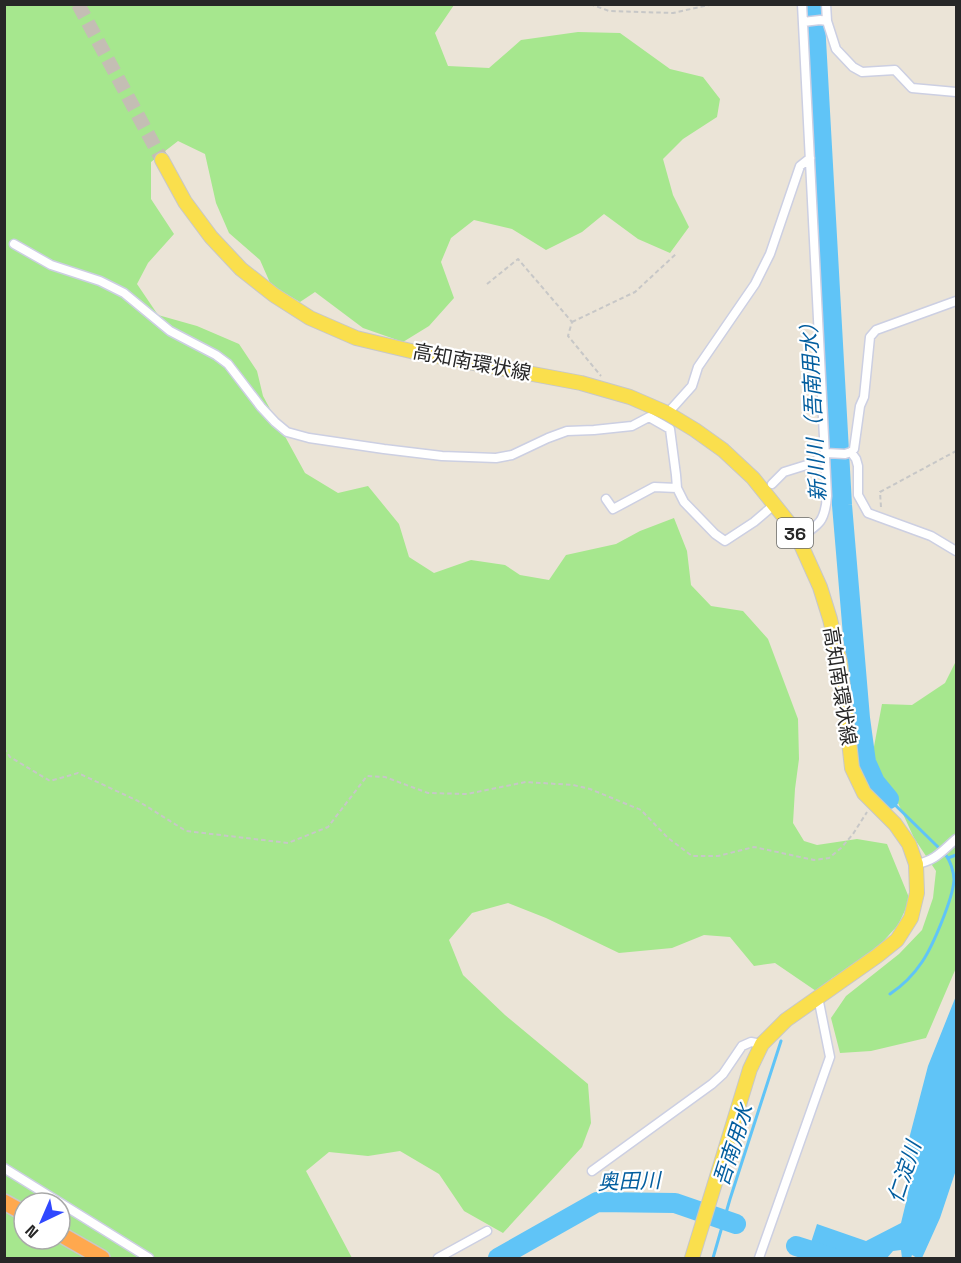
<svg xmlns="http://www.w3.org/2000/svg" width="961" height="1263" font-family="'Space Grotesk','Noto Sans JP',sans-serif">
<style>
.green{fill:#a6e78e;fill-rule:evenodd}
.water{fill:#60c4f7}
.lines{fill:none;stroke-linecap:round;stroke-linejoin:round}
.stream{stroke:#60c4f7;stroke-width:3}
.river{stroke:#60c4f7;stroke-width:20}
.primary-tunnel{stroke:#c4beb4;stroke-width:14;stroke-dasharray:14 7;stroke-linecap:butt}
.street-casing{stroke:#cccfe2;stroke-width:11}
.primary-casing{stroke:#c7c7c7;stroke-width:16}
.highway-casing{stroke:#c7c7c7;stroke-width:18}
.path{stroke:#c7c7c7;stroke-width:2;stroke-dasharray:4.5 3;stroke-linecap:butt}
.street{stroke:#fff;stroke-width:8}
.primary{stroke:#fadf4d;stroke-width:14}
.highway{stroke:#ffa84e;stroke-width:15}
.labels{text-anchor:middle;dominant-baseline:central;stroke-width:4.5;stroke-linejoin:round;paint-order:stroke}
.shield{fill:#fff;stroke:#686868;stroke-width:1.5}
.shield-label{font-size:18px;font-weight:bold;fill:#272727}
.street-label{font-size:20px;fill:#272727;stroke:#fff}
.water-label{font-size:21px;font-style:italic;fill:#035e9f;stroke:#fff}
</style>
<rect width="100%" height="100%" fill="#ebe4d7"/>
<path class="green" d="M5 5H454L435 33 448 66 489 68 521 40 578 32 620 33 670 69 703 77 720 99 717 117 683 139 663 159 673 195 689 227 670 253 638 239 604 214 582 232 546 250 512 229 474 220 451 238 441 262 454 298 429 326 403 342 363 328 315 292 300 302 271 285 260 260 229 233 216 203 205 154 178 141 151 162V199L174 234 148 263 137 284 158 315 197 326 239 344 257 371 263 396 305 473 338 493 368 486 399 524 409 557 434 573 471 560 505 565 520 575 549 580 566 555 616 544 640 531 674 518 687 551 691 585 711 606 743 611 768 639 798 719 799 759 795 789 793 823 804 841 817 845 857 839 887 844 910 900 898 925 870 956 832 978 816 991 775 963 754 966 730 937 704 935 672 948 619 953 546 918 508 903 472 913 449 940 463 975 505 1015 588 1084 591 1123 582 1147 503 1233 464 1211 439 1174 400 1151 368 1156 329 1152 306 1171 352 1258H5ZM24 1203H60V1239H24Z
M956 661V968L926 1038 871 1051 840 1053 831 1018 846 996 899 954 922 930 933 898 936 871 914 838 898 803 882 782 873 752 882 704 912 705 945 683Z"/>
<path class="water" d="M956 996V1170L940 1218 922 1258H917L912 1255 911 1258H902L901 1250 893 1251 887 1258H806L817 1224 866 1241 901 1223 908 1194 904 1158 928 1066Z"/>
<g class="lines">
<path class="stream" d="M889 799 938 847
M948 858 956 855
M890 994C902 986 914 974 922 962 933 946 953 898 954 880 954 872 950 860 945 854
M713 1258 730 1199 781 1041"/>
<path class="river" d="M814 4 842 505 860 718 866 762 875 782 889 799
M796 1246 834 1258
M498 1258 597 1202 675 1203 736 1224"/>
<path class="primary-tunnel" d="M78 4 162 160"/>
<g class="street-casing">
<path id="street" d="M826 4 827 21
M803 22 820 20 827 21 836 49 853 67 862 72 895 70 912 88 956 92
M14 244 51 265 100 281 124 293 170 331 216 355 228 364 261 407 275 422 287 432 309 438 384 449 442 456 496 458 512 455 548 438 567 431 594 430 632 426 649 417 670 429 676 475 677 488 684 502 715 534 725 541 754 522 775 504
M666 415 692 386 698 367 755 284 770 254 800 166 810 158
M851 452 854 449 860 406 864 397 870 337 876 330 956 301
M772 484 784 472 813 463 826 453 845 454 851 452 856 459 858 466V495L868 513 931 536 956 551
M606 499 613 509 654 487 677 488
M798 538C819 525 825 522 827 496L802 4
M916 864C935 861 942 851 956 839
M4 1168 149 1258
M592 1171 712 1084 723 1074 742 1046 751 1042 762 1044
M438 1258 487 1231
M759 1258 830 1057 818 997"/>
</g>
<g class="primary-casing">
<path id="primary" d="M162 160 185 202 211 237 241 269 274 295 310 318 356 338 415 352 581 383 630 397 667 413 695 430 723 450 753 478 789 523 798 538 820 587 830 619 840 662 852 768 864 793 895 824 909 844 916 864 917 893 911 918 897 940 877 956 786 1020 762 1044 750 1069 692 1258"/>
</g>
<g class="highway-casing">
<path id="highway" d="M4 1202 24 1213
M60 1234 102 1258"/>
</g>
<path class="path" d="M590 4 609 11 673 13 713 4
M729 4H749
M487 284 518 259 572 322 568 336 601 376
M572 322 635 292 677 253
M881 507 880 492 956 451
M4 748 10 757 50 781 78 773 138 801 186 831 288 843 328 827 367 776 385 777 428 793 467 794 526 782 573 785 590 789 641 810 668 838 692 856H718L754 847 814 860 829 858 841 848 853 834 867 812"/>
<use href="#street" class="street"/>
<use href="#primary" class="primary"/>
<use href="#highway" class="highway"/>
</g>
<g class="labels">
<rect class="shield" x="777" y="518" width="36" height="30" rx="4.5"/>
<g class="shield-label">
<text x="795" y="533">36</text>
</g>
<g class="street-label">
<text transform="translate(472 362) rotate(11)">高知南環状線</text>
<text transform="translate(840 686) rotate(81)">高知南環状線</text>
</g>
<g class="water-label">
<text transform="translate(813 407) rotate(-93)">新川川（吾南用水）</text>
<text transform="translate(733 1145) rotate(-72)">吾南用水</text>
<text transform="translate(904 1172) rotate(-72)">仁淀川</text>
<text transform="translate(629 1181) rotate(-2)">奥田川</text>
</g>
</g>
<rect width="961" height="1263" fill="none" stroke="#272727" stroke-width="12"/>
<g transform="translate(42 1221) rotate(224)"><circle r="28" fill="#ffffff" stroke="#a9a9a9" stroke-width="1.5"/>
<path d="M0-4.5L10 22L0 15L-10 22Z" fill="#3048ff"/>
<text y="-9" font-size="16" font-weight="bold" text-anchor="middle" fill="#272727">N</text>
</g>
</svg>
